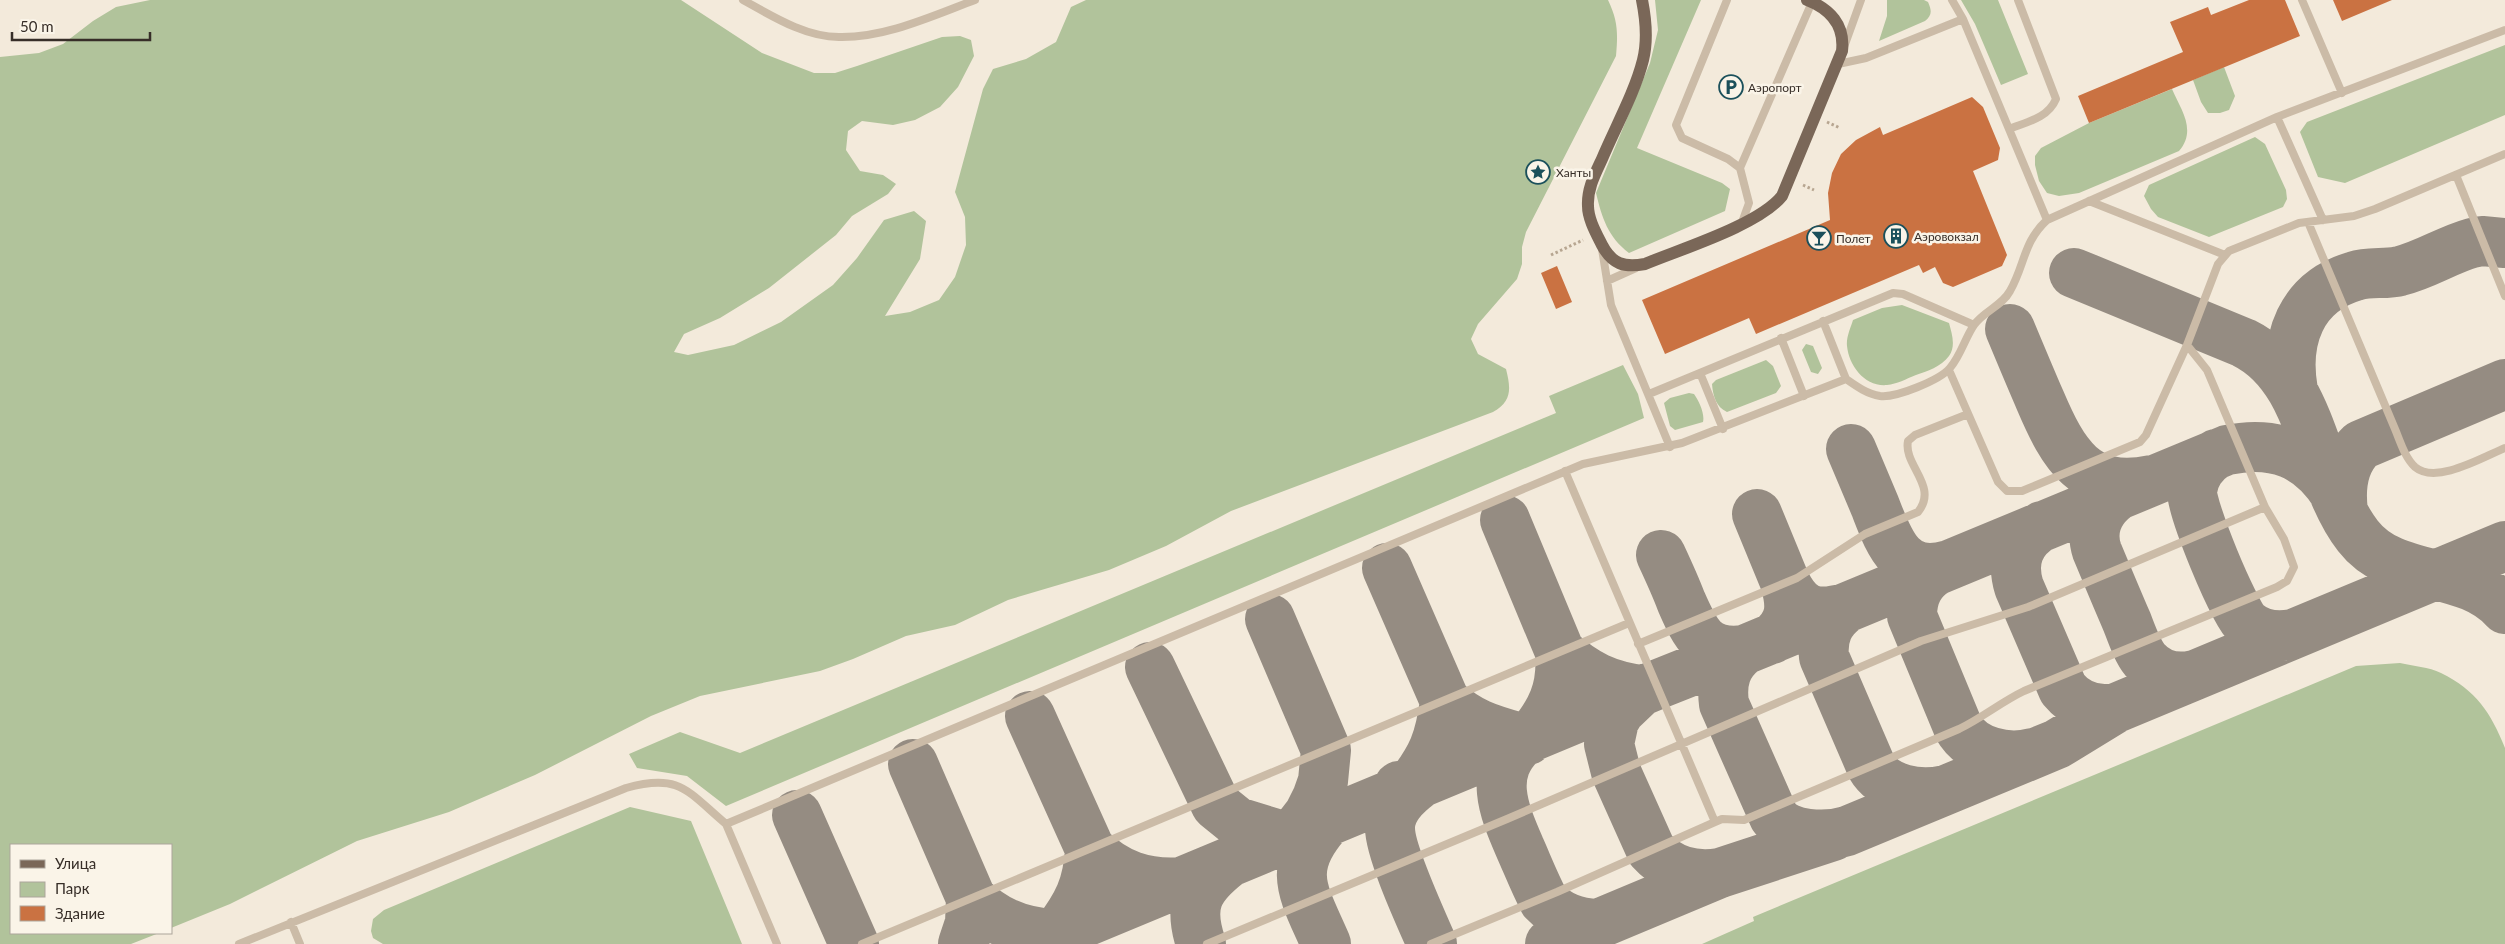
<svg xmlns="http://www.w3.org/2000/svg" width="2505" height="944" font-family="Lato,sans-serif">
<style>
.green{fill:#b1c39b}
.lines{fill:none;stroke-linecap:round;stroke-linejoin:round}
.taxiway{stroke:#958c82;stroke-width:50}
.building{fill:#ca7242}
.path{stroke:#b7a691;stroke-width:3;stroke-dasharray:2.5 2.5;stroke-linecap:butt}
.service{stroke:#cbbba7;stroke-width:8}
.primary{stroke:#7a6758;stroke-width:12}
.labels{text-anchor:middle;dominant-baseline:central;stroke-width:5;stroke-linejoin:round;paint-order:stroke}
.poi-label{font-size:12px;fill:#372e28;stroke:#faf4e8;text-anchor:start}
</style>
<rect width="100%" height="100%" fill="#f3eadb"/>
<path class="green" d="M150 0H681L762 53 814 73H835L857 66 942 37 960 36 971 40 974 56 958 87 940 107 915 120 893 125 862 121 848 131 846 150 860 171 883 175 896 184 888 194 852 216 836 235 769 288 720 318 684 334 674 352 688 355 734 345 781 322 833 285 857 258 884 220 914 211 926 221 920 259 885 316 910 312 939 300 955 277 966 245 965 217 955 192 983 89 993 69 1026 59 1056 42 1071 7 1086 0H1608C1618 21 1618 33 1616 56L1526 232 1522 247V264L1517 279 1478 324 1471 339 1478 354 1506 369C1511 389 1512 401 1493 412L1231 511 1166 546 1109 570 1008 600 955 625 906 636 853 659 820 671 700 696 651 716 535 775 449 812 357 841 230 904 171 928V845H11V933H159L131 944H0V57L39 53 63 44 93 21 116 7Z
M1655 0H1701L1637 148 1722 183 1730 189 1725 211 1629 253C1608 237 1602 218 1596 193L1650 63 1658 30Z
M1887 0H1924L1928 2C1932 11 1932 15 1925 21L1879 41 1887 16Z
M1961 0H1998L2028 74 2001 85 1975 24Z
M2505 45V115L2345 183 2318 177 2300 132 2307 122Z
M2224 67 2235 96 2229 110 2220 113H2208L2201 102 2193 80Z
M2172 89C2181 110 2197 130 2179 151L2079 193 2059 196 2047 193 2039 181 2035 165V156L2041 148 2089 123Z
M2255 137 2265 144 2286 190 2287 199 2283 207 2209 237 2158 217 2151 209 2144 196 2149 185Z
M1902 305 1949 323C1952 334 1956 346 1949 356 1941 367 1927 371 1916 375 1906 379 1897 384 1887 385 1865 387 1849 366 1847 346 1846 337 1851 327 1853 320L1882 308Z
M1806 344 1813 346 1822 368 1818 374 1811 372 1802 350Z
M1766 360 1773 366 1781 386 1776 393 1727 412C1716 407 1713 396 1712 384L1716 380Z
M1623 365 1638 394 1644 418 726 806 687 776 637 768 629 754 680 732 740 753 1556 413 1549 396Z
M1689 393 1694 394C1699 401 1705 414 1703 422L1675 430 1670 426 1664 403 1670 398Z
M2400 663C2413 666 2429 667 2441 673 2476 690 2491 713 2505 748V944H1702L1754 921 1753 917 2356 666Z
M630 807 691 821 742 944H383L373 938 371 931 373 919 384 910Z"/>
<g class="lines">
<path class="taxiway" d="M2074 273 2244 343C2315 378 2313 478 2358 536 2394 583 2466 565 2505 609
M2010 329C2020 353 2030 377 2040 400 2063 454 2085 494 2152 480
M2293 391C2284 340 2300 292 2355 276 2370 271 2385 275 2400 271 2425 265 2447 250 2472 243L2482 241 2505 243
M1851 449C1859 468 1867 487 1875 506 1889 542 1901 579 1949 565
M2216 454C2203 463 2194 474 2192 491 2191 508 2233 611 2247 624 2260 635 2277 637 2293 634
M2121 493C2101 506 2089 527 2097 551 2107 575 2117 599 2127 622 2132 635 2137 650 2145 660 2158 675 2177 679 2194 675
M2336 495C2310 454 2275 440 2227 450L1744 650C1726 664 1721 681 1724 704L1774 817C1787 837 1827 837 1847 831L2057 744 2116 708 2505 546
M2343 512C2340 488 2343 462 2361 445L2505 384
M1757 514 1785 582
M1505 520 1560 652
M2042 526C2019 540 2011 561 2019 587L2063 689C2077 706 2095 712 2116 708
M1661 555C1668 570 1675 585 1681 601 1695 633 1704 655 1744 650
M1387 568 1445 701
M1937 570C1920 580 1912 595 1912 616L1958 727C1972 752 2007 760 2033 753
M1846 608C1829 620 1822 636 1824 657L1871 766C1885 790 1919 796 1945 790
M1772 639C1792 622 1792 606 1785 582 1800 612 1815 616 1846 608
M1150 667 1216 805 1237 822 1276 834 1292 836 1309 814 1317 798 1323 781 1326 750 1270 619
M1642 690 1620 711 1614 721 1609 744 1616 772 1651 850C1670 871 1693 877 1720 873
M1030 716 1090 849
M1523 741C1487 773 1504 811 1520 848 1528 866 1535 884 1544 901 1559 917 1576 923 1597 924
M913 764 971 898
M1418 785C1405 795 1390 810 1390 828 1390 852 1422 921 1432 944
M1399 786 1408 789C1433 757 1440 740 1445 701 1472 726 1494 730 1528 740 1552 712 1563 689 1560 652 1585 675 1609 686 1642 690
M797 815 854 944
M963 944 970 923 971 898C994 922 1023 933 1056 934 1078 905 1088 886 1090 849 1116 875 1146 885 1183 882
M1032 944 1656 685 1744 650
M1201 944C1188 905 1197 888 1227 864
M1326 944C1304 893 1285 870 1326 823
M1550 944 1720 873 1833 836"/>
</g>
<path class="building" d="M2249 0H2285L2300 36 2089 123 2078 96 2183 52 2170 22 2208 7 2211 15Z
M2333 0H2392L2342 21Z
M1972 97 1983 107 2000 148 1998 160 1973 171 2007 255 2002 266 1953 287 1943 283 1935 267 1923 273 1919 265 1756 334 1749 318 1665 354 1642 300 1830 220 1828 193 1832 173 1841 154 1856 140 1880 127 1883 135Z
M1557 266 1572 302 1556 309 1541 273Z"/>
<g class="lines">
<path class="path" d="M1827 122 1840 128
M1803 185 1814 190
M1551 255 1583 240"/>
<path class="service" d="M743 0C772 16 805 37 839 37 885 38 932 16 975 0
M1727 0 1676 125 1682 138 1728 159 1740 168
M1952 0 1963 19 2047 220
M2302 0 2342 93
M1844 47 1861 0
M1838 64 1866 58 1963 19
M2277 117 2323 220
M2009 129C2027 122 2048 118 2056 99L2018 0
M2456 175 2505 296
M2089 201 2225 255
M2308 222 2395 429C2400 441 2405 458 2415 467 2436 485 2483 457 2505 448
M1741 225 1749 203 1740 168 1812 2
M1602 249 1611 305 1670 447
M1607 281 1636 268
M1823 321 1846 379
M1781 338 1804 396
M2187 345 2207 370 2265 507
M1949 370 1998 482 2007 491H2022L2140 442 2146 435 2187 345 2218 264 2229 251 2299 223 2354 216 2375 209 2505 154
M1700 373 1723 429
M1649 394 1893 293 1903 294 1974 325
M1565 471 1715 822
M1638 644 1797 578 1865 534 1918 512C1939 486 1903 465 1908 441L1915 435 1968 414
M291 922 300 944
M239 944 626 788C680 773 687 791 726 824
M777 944 726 824 1583 464 1682 443 1846 379C1856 386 1867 394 1880 396 1896 398 1940 380 1950 368 1961 355 1965 338 1974 325 1984 311 2002 306 2010 291 2025 265 2023 242 2047 220L2277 117 2505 30
M862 944 1629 623
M1207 944 1507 819 1921 641 2028 607 2265 507 2284 539 2294 567 2287 581 2277 587 2024 691C2001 702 1982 718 1959 729L1744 820 1722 819 1715 822 1557 892 1431 944"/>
<path class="primary" d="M1642 0C1646 20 1648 40 1643 60 1635 92 1615 128 1602 159 1595 174 1587 189 1588 206 1588 219 1596 233 1602 245 1612 264 1624 268 1645 264 1681 249 1759 225 1782 196L1842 51C1845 25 1830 9 1807 0"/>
</g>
<defs>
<g id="parking-ring" transform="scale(1.25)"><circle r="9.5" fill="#faf4e8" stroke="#1b505b" stroke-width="1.5"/><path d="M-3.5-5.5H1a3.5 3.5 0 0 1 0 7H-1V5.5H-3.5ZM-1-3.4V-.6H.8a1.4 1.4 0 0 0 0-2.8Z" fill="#1b505b"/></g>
<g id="sight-ring" transform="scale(1.25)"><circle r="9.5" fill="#faf4e8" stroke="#1b505b" stroke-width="1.5"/><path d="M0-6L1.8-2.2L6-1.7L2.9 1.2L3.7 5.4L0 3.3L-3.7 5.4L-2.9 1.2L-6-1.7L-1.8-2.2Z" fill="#1b505b"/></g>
<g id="building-ring" transform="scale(1.25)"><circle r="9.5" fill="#faf4e8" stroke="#1b505b" stroke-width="1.5"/><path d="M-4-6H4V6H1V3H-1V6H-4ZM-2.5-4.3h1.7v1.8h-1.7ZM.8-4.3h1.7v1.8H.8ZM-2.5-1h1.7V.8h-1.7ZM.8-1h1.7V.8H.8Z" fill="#1b505b"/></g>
<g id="bar-ring" transform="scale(1.25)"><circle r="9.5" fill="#faf4e8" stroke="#1b505b" stroke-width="1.5"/><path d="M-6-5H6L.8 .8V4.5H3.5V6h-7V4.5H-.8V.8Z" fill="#1b505b"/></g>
</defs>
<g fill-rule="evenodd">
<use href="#parking-ring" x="1731" y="87"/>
<use href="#sight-ring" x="1538" y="172"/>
<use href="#building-ring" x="1896" y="236"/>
<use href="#bar-ring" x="1819" y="238"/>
</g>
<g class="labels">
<g class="poi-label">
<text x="1748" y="87">Аэропорт</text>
<text x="1556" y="172">Ханты</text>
<text x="1914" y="236">Аэровокзал</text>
<text x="1836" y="238">Полет</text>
</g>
</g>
<rect x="10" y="844" width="162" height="90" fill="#faf4e8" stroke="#aca59b"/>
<rect x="20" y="860" width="25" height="8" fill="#7a6758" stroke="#aca59b"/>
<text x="55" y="869" font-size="15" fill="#372e28">Улица</text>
<rect x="20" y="882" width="25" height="15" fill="#b1c39b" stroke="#aca59b"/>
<text x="55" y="894" font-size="15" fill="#372e28">Парк</text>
<rect x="20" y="906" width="25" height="15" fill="#ca7242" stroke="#aca59b"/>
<text x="55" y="919" font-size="15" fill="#372e28">Здание</text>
<path d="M12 32v8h138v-8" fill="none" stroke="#372e28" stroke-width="2.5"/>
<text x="20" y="32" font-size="15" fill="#372e28" stroke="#faf4e8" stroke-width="4" paint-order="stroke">50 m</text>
</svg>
